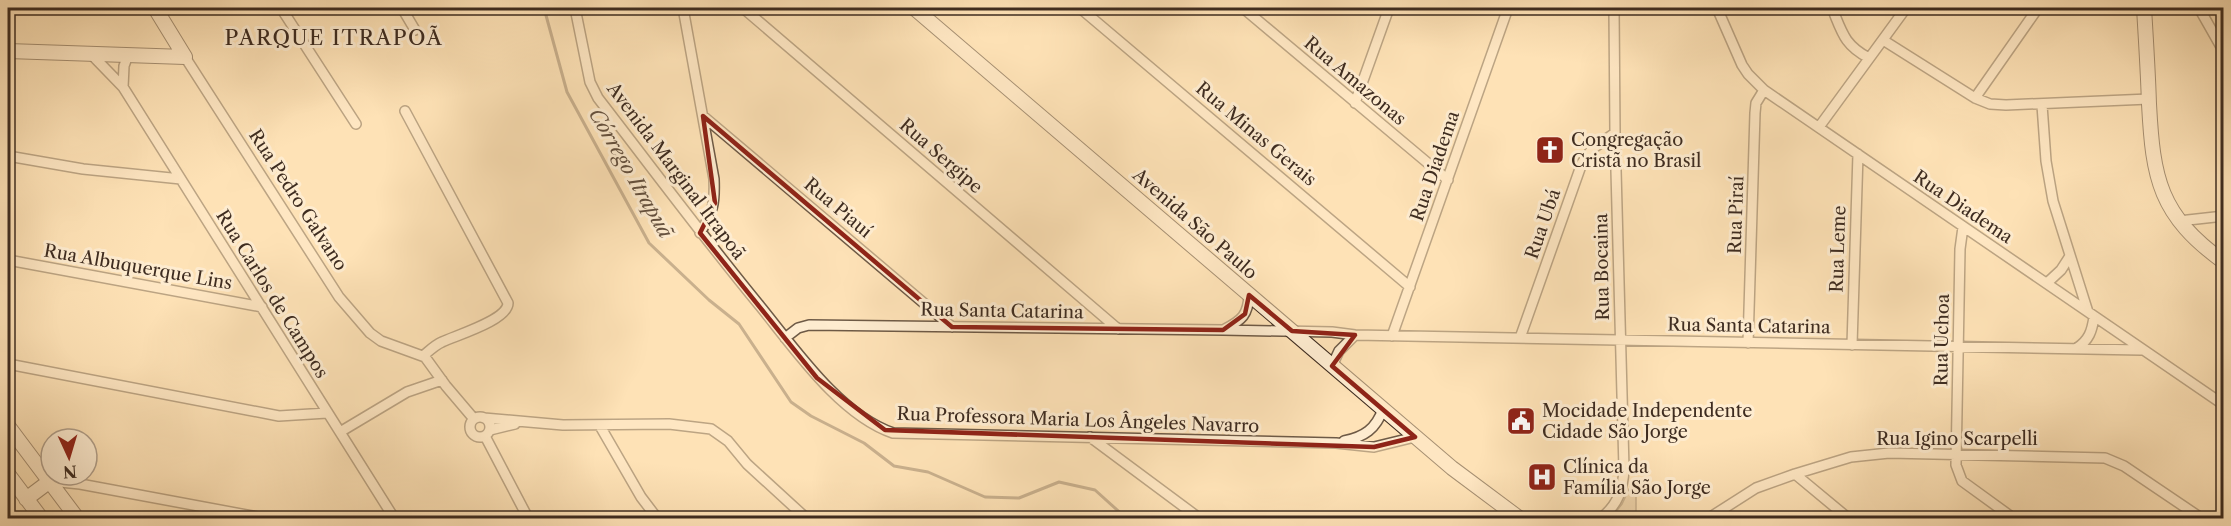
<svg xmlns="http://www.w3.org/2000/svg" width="2231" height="526" font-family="'Libre Caslon Text',serif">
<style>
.green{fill:#ddc39d;stroke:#8e785e;stroke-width:1.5}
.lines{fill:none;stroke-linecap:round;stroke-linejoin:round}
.stream{stroke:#8a745c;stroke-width:3}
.street-casing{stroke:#6e5a46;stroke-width:12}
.secondary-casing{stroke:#3e2c20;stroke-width:16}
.street{stroke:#feecd0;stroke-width:9}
.secondary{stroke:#feecd0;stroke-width:14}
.marked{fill:none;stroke:#8f2418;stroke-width:4.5;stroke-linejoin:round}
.labels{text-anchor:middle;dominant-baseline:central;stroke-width:6;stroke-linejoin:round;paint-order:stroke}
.street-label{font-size:18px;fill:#3e2c20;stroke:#feecd0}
.poi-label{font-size:18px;fill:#3e2c20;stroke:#feecd0;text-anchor:start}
.water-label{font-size:20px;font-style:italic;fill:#64503e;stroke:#feecd0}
.quarter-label{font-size:21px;letter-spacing:1.5px;fill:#3e2c20;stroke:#feecd0}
</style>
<rect width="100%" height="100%" fill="#fee2b7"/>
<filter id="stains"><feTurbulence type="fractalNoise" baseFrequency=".00333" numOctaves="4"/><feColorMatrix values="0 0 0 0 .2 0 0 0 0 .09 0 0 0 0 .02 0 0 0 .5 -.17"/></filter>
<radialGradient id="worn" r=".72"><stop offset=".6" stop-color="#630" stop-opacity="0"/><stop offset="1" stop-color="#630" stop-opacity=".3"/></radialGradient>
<path class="green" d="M1629 489 1636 490V518H1611L1622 504Z"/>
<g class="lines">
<path class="stream" d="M544 8 567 92 649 243 709 300 739 324 791 402 811 416 864 443 894 466 928 472 985 497 1019 498 1059 482 1095 490 1126 518"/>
<g class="street-casing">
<path id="street" d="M281 8 356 124
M402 8 415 30
M575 8 590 82 598 98C652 168 704 238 760 306 795 349 840 415 893 433L1336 443 1374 447 1415 437
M683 8 714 179C715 204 713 212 700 233
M743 8 1118 329
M1080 8 1410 287
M1243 8 1448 180
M1717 8 1742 65 1748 74 1764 90 2224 405
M1832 8C1842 32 1844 45 1869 58
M2199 8 2224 52
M1883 40 1975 98 1990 104 2006 105 2149 99
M91 54 123 87 394 518
M185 57 339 297 370 333 381 341 425 357 446 386 474 419
M123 87 124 66 128 55
M1975 98 2038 8
M1355 103 1389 8
M2042 105 2046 161 2053 201 2088 312
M405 111 508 303C508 320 457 335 442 342 435 345 429 351 423 356
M703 116 952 327
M1819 127 1906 8
M8 156 83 169 181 179
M2179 221 2224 216
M1963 227 1960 249 1956 465 1962 481 2013 518
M8 260 262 307
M2047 283 2061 270 2070 256
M1225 329C1242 320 1248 315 1249 295
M1392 336 1508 8
M785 338 798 328 809 325 1223 330 1332 332 1355 335 2141 350
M1520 338 1582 163 1592 149 1615 133
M1748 343 1755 113 1756 103 1764 90
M1852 345 1858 154
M2077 348C2089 340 2092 331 2094 317
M8 364 279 416 327 413
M1332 366 1339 351 1355 335
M470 427a10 10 0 1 1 20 0a10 10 0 1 1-20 0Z
M484 418 563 425 669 424 711 429 728 441 747 464 806 518
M600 426 641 497 657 518
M490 430 515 424
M340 432 407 392 442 380
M485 436 528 518
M1090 437 1199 518
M1344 441C1364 437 1376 429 1383 409
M1795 474 1848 518
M50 481 80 484 263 518
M1601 518C1618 505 1623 489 1624 469L1615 133 1614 8
M1709 518 1756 488 1795 474 1851 457 1889 453 2105 458 2124 466 2201 518"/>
</g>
<g class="secondary-casing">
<path id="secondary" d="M155 8 185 57
M914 8 1452 468 1519 518
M2144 8C2146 40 2148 72 2149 104 2153 179 2159 215 2224 262
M8 51 185 57
M8 426 77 518
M8 474 41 518
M26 499 50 481"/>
</g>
<use href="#street" class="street"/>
<use href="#secondary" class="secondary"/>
</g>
<path d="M0 0H2231V526H0ZM703 116 952 327 1223 330 1245 314 1249 295 1292 331 1355 335 1332 366 1415 437 1374 447 885 430 817 378 700 233 715 203Z" fill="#fee2b7" fill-opacity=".55" fill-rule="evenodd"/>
<path class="marked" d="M703 116 952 327 1223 330 1245 314 1249 295 1292 331 1355 335 1332 366 1415 437 1374 447 885 430 817 378 700 233 715 203Z"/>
<defs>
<g id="church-square" transform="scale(1.5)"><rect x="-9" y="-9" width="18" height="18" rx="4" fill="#8f2418" stroke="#feecd0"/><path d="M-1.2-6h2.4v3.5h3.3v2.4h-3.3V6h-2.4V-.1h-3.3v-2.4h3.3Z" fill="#fff"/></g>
<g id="civic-square" transform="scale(1.5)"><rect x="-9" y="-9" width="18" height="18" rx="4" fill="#8f2418" stroke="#feecd0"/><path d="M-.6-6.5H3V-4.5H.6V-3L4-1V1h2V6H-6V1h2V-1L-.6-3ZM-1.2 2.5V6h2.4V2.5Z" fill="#fff"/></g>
<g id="hospital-square" transform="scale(1.5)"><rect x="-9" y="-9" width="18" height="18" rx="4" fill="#8f2418" stroke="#feecd0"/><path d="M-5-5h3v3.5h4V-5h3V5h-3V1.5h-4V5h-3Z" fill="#fff"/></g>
</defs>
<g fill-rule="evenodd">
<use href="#church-square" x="1550" y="150"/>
<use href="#civic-square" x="1521" y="421"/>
<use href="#hospital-square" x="1542" y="477"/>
</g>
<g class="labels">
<g class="street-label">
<text transform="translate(1355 81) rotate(40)">Rua Amazonas</text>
<text transform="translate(1256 134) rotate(40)">Rua Minas Gerais</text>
<text transform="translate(941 156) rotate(41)">Rua Sergipe</text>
<text transform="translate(1435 166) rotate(-71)">Rua Diadema</text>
<text transform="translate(676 171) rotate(53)">Avenida Marginal Itrapoã</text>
<text transform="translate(298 200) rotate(57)">Rua Pedro Galvano</text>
<text transform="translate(1963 207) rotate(34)">Rua Diadema</text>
<text transform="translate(838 208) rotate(40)">Rua Piauí</text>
<text transform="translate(1736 215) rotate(-88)">Rua Piraí</text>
<text transform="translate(1195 224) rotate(41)">Avenida São Paulo</text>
<text transform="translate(1543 224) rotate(-71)">Rua Ubá</text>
<text transform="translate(1838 249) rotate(-88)">Rua Leme</text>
<text transform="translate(138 267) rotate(10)">Rua Albuquerque Lins</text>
<text transform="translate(1602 267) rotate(-91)">Rua Bocaina</text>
<text transform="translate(272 294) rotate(58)">Rua Carlos de Campos</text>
<text transform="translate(1002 311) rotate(1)">Rua Santa Catarina</text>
<text transform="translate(1749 326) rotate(1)">Rua Santa Catarina</text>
<text transform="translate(1942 340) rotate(-89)">Rua Uchoa</text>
<text transform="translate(1078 420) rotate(2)">Rua Professora Maria Los Ângeles Navarro</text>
<text x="1957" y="439">Rua Igino Scarpelli</text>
</g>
<g class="poi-label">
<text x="1571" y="140">Congregação<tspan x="1571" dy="21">Cristã no Brasil</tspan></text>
<text x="1542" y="411">Mocidade Independente<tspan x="1542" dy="21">Cidade São Jorge</tspan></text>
<text x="1563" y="467">Clínica da<tspan x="1563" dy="21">Família São Jorge</tspan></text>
</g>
<g class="water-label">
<text transform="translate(631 173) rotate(60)">Córrego Itrapuã</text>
</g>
<g class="quarter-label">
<text x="334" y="37">PARQUE ITRAPOÃ</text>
</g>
</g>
<rect width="2231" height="526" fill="none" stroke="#fee2b7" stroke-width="30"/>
<rect x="9" y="9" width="2213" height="508" fill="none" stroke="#3e2c20" stroke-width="3"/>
<rect x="15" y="15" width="2201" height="496" fill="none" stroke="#3e2c20" stroke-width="1.5"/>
<g transform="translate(69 457) rotate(176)"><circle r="28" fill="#feecd0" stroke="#b19f8a" stroke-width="1.5"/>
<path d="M0-4.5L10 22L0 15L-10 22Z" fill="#8f2418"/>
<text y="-9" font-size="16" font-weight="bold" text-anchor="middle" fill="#3e2c20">N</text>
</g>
<rect width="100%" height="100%" filter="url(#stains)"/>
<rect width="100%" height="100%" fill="url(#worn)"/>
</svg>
